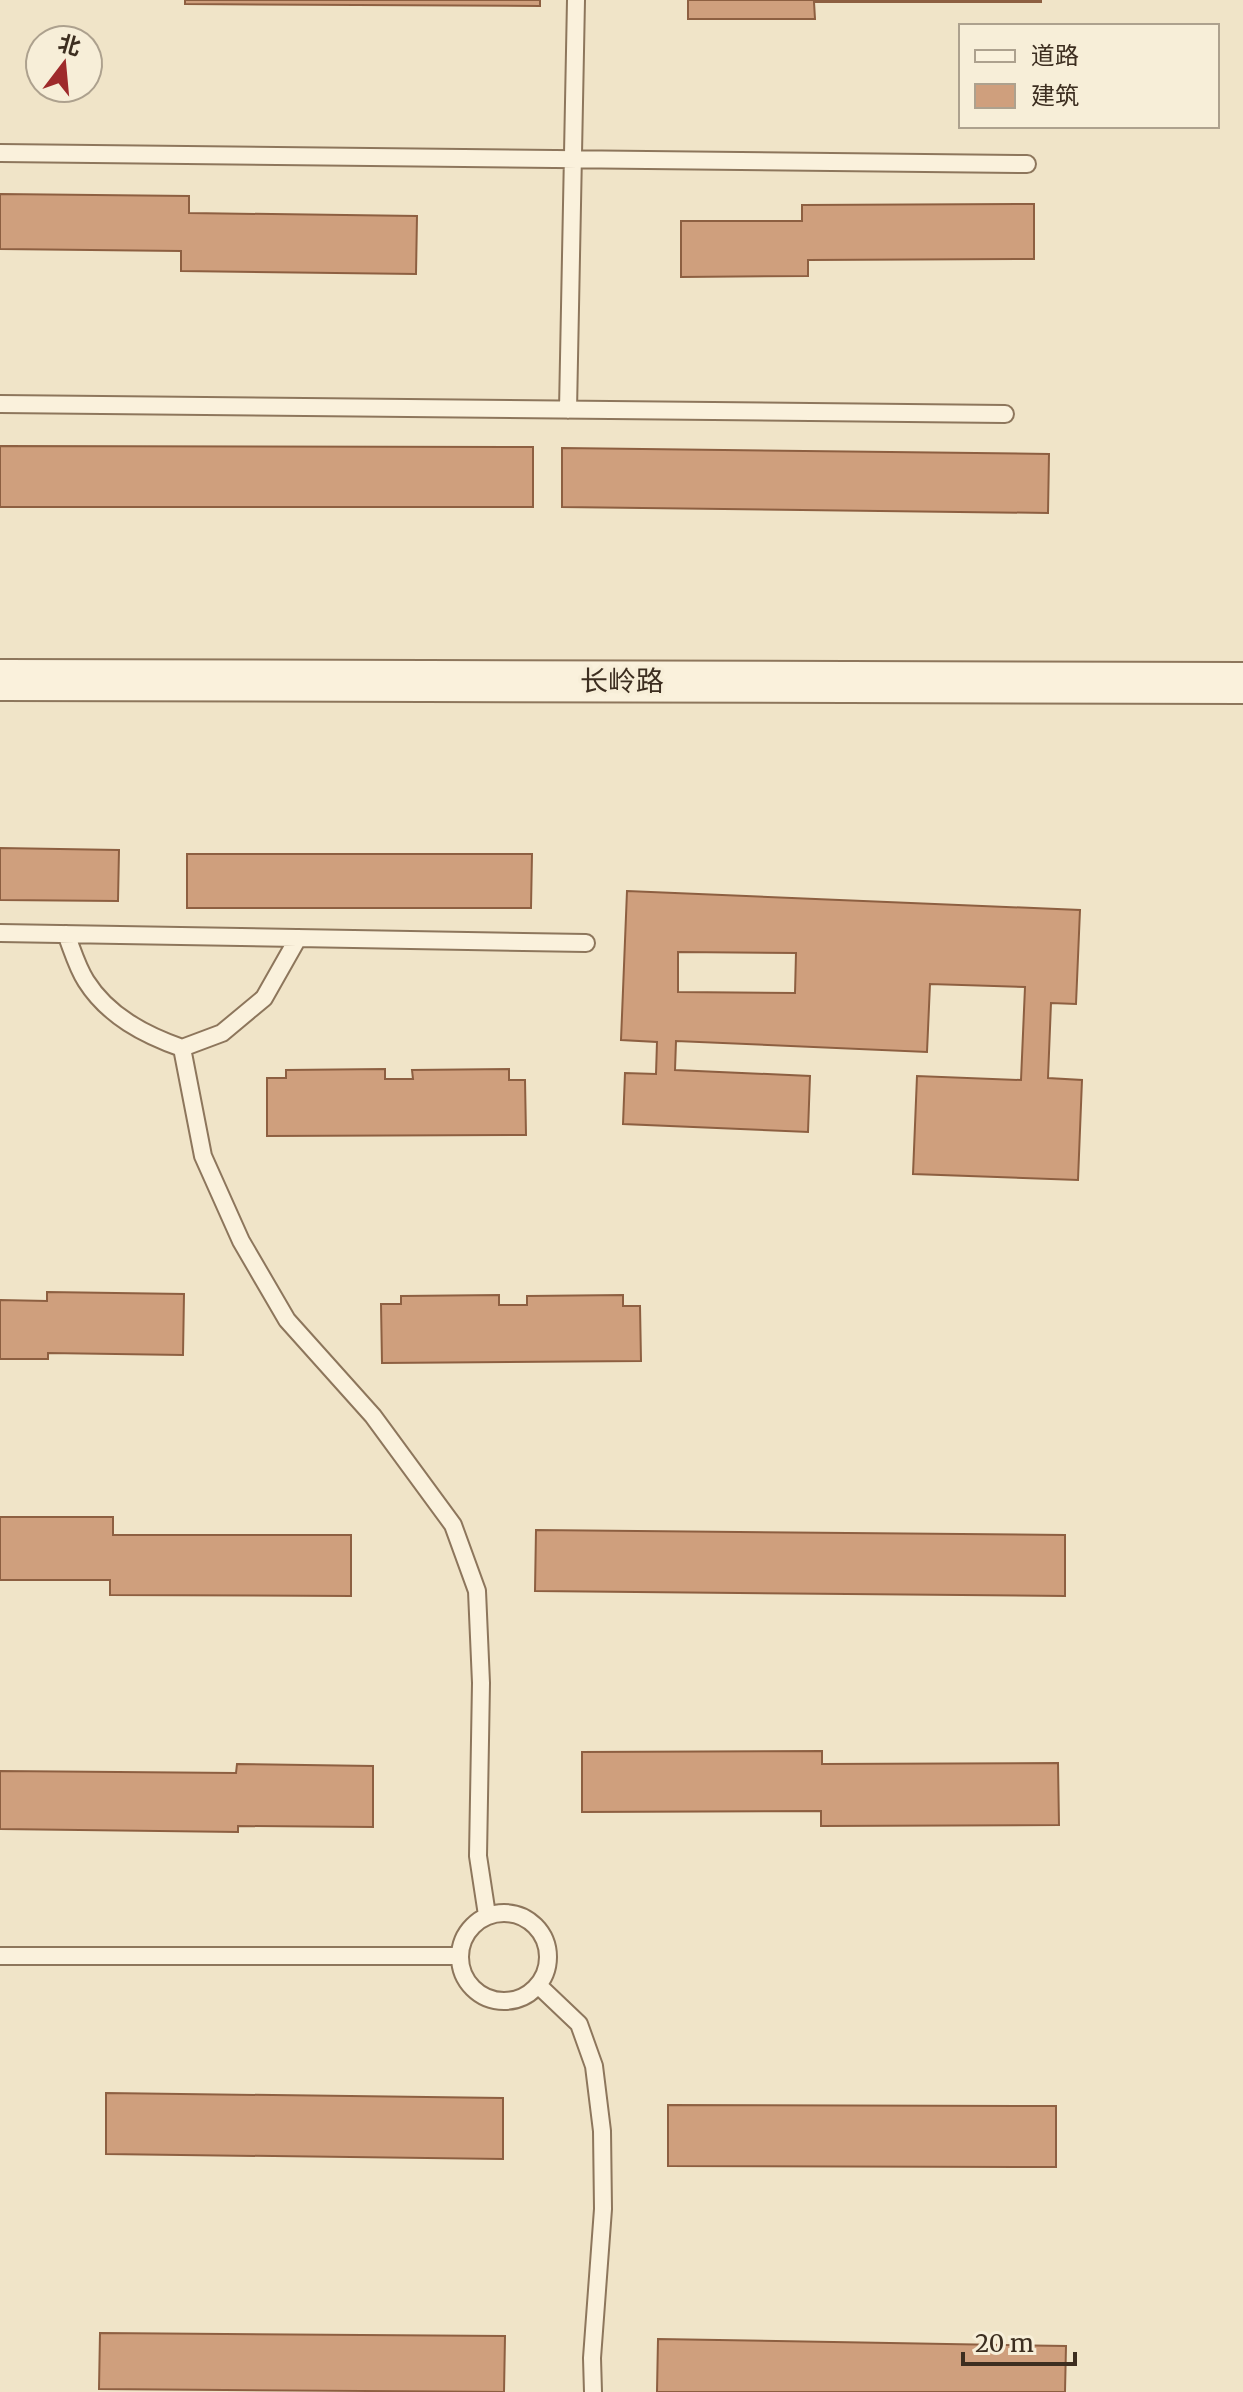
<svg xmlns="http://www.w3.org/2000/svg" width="1243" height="2392" font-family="Merriweather,'Noto Sans SC',serif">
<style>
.building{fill:#cf9f7d;stroke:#8d5f41;stroke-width:2;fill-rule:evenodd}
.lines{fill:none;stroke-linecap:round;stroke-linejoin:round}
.service-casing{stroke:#8d765c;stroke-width:20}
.tertiary-casing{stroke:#8d765c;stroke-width:44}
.service{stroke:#faf1dc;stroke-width:16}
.tertiary{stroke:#faf1dc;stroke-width:40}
.labels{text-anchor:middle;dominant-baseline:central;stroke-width:7;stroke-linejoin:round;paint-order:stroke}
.street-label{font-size:28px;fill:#3d2e20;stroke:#f7eed8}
</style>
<rect width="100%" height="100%" fill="#f0e4c8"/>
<path class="building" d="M185 0H540V6L185 4Z
M688 0H1041V2H814L815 19H688Z
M0 194 189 196V213L417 216 416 274 181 271V251L0 249Z
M1034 204V259L808 260V276L681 277V221H802V205Z
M0 446 533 447V507H0Z
M562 448 1049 454 1048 513 562 507Z
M0 848 119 850 118 901 0 900Z
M187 854H532L531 908H187Z
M627 891 1080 910 1076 1004 1051 1003 1048 1078 1082 1080 1078 1180 913 1174 917 1076 1021 1080 1025 987 930 984 927 1052 676 1041 675 1070 810 1076 808 1132 623 1124 625 1073 656 1074 657 1042 621 1040ZM678 952 796 953 795 993 678 992Z
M385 1069V1079H413L412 1070 509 1069V1080H525L526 1135 267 1136V1078H286V1070Z
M47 1292 184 1294 183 1355 48 1353V1359H0V1300L47 1301Z
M499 1295V1305H527V1296L623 1295V1306H640L641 1361 382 1363 381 1304H401V1296Z
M0 1517H113V1535H351V1596L110 1595V1580H0Z
M536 1530 1065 1535V1596L535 1591Z
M822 1751V1764L1058 1763 1059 1825 821 1826V1811L582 1812V1752Z
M237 1764 373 1766V1827L238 1826V1832L0 1829V1771L236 1773Z
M106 2093 503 2098V2159L106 2154Z
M668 2105 1056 2106V2167L668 2166Z
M100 2333 505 2336 504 2392 99 2389Z
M658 2339 1066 2346 1065 2392H657Z"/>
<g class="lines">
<g class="service-casing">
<path id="service" d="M0 153 1027 164
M0 404 1005 414
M568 410 576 0
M0 933 586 943
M66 934C72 949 77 967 86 981 108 1016 145 1035 182 1048L222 1033 264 998 298 938
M182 1048 203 1156 241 1241 287 1320 373 1416 453 1525 477 1591 481 1683 478 1856 487 1915
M460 1957a44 44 0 1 1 88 0a44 44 0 1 1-88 0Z
M0 1956H459
M538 1985 579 2024 594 2066 602 2131 603 2209 592 2358 593 2392"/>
</g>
<g class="tertiary-casing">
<path id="tertiary" d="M0 680 1243 683"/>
</g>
<use href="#service" class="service"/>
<use href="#tertiary" class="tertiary"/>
</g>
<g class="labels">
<g class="street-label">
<text x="622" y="681">长岭路</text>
</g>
</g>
<rect x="959" y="24" width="260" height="104" fill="#f7eed8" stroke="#ada18e" stroke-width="2"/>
<rect x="975" y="50" width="40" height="12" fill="#faf1dc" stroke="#ada18e" stroke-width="2"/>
<text x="1031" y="64" font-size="24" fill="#3d2e20">道路</text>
<rect x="975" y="84" width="40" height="24" fill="#cf9f7d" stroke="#ada18e" stroke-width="2"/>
<text x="1031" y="104" font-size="24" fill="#3d2e20">建筑</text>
<g transform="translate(64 64) rotate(16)"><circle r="38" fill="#f7eed8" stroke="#ada18e" stroke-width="2"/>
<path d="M0-6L14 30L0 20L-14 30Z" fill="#9e2a2b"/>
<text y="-12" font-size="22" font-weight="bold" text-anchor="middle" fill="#3d2e20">北</text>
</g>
<path d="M963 2352v12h112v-12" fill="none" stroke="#3d2e20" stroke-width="4"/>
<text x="975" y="2352" font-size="24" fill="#3d2e20" stroke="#f7eed8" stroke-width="6" paint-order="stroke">20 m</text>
</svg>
